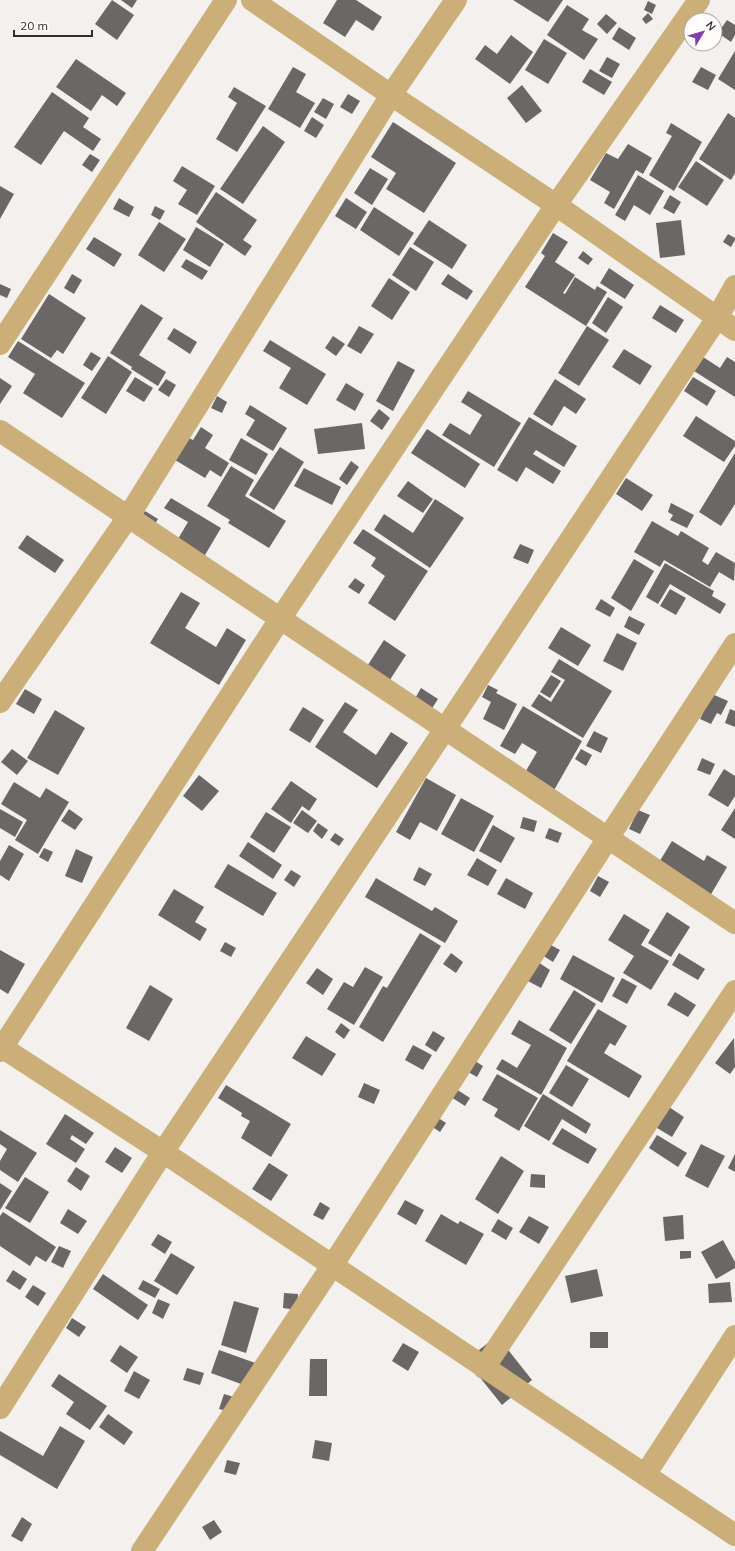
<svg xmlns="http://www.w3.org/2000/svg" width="735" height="1551" font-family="Mulish,sans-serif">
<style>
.building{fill:#6a6766}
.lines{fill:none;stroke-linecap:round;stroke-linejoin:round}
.minor{stroke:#ccae78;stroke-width:22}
</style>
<rect width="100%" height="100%" fill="#f3f0ed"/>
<path class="building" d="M112 0 134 15 117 40 95 24Z
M121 0H137L132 8Z
M337 0H356L382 17 373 31 356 20 345 37 323 23Z
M513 0H563L548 22Z
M648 1 656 5 652 14 644 10Z
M567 5 589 19 582 30 598 39 584 60 547 35Z
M648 13 653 19 646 24 642 19Z
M606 14 617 23 607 34 597 24Z
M727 20 735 25V35L731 42 718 33Z
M619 27 636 38 629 50 612 39Z
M511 35 533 52 510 84 475 59 485 45 497 54Z
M544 39 567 53 548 84 525 70Z
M735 51V90L718 79Z
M607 57 620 64 612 78 599 71Z
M76 59 126 93 117 106 102 95 91 111 56 87Z
M293 67 306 74 296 92 315 103 300 128 268 109Z
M701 67 716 75 708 90 692 82Z
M590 69 612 82 604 95 582 82Z
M522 85 542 111 526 123 507 98Z
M234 87 266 106 237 152 216 139 237 103 228 97Z
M52 92 89 118 83 127 101 139 93 151 64 131 41 165 14 147Z
M348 94 360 101 352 114 340 107Z
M323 98 334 104 326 119 314 112Z
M728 113 735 118V173L731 180 699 159Z
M312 117 324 125 316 138 304 131Z
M393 122 456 163 424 213 386 189 396 173 371 157Z
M671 123 702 142 674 191 649 175 672 136 666 133Z
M263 126 285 142 243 204 220 189Z
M628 144 652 158 643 174 636 170 614 209 604 203 610 192 590 180 606 153 618 159Z
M90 154 100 160 92 172 82 165Z
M696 161 724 180 707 206 678 187Z
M182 166 215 186 197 215 178 204 187 190 173 181Z
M370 168 388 179 372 205 354 193Z
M638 175 664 191 650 215 634 205 625 221 615 215Z
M0 186 14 194 0 219Z
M216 192 257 220 243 240 252 246 245 256 196 222Z
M670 195 681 202 674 214 663 208Z
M119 198 134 207 129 217 113 209Z
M346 198 367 212 356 229 335 216Z
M155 206 165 211 160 220 151 215Z
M374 207 414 233 399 256 360 230Z
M429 220 467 245 452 269 413 244Z
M681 220 685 255 660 258 656 223Z
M159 222 186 239 164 272 138 255Z
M196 227 224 244 210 267 183 250Z
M553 233 568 242 555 262 575 275 563 293 565 294 575 277 595 290 597 286 607 292 586 326 525 287 545 256 541 253Z
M728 234 735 238V240L731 247 723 242Z
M94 237 122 254 114 267 86 249Z
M410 247 434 262 416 291 392 275Z
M583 251 593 259 588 265 578 258Z
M186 259 208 271 202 280 181 267Z
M609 268 634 285 625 299 600 283Z
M72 274 82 280 74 294 64 288Z
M448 274 473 291 467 300 441 284Z
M389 278 410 292 392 320 371 306Z
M0 284 11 289 7 298 0 295Z
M49 294 86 318 63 354 57 350 51 358 21 339Z
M608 297 623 307 606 333 592 323Z
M141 304 163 318 139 355 166 372 158 386 131 369 132 367 110 353Z
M660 305 684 320 676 333 652 318Z
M359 326 374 334 361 354 347 346Z
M587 326 609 340 579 386 558 373Z
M174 328 197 342 190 354 167 339Z
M333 336 345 344 336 356 325 348Z
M270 340 326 374 307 405 279 388 291 368 263 351Z
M18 341 85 383 62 418 23 393 35 374 8 357Z
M624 349 652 366 640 385 612 367Z
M91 352 101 358 92 371 83 365Z
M108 356 132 372 106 414 81 398Z
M703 357 720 368 727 357 735 362V397L694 371Z
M398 361 415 370 393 411 376 401Z
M135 377 153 388 144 402 126 391Z
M693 377 716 391 707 406 684 391Z
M0 378 12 386 0 404Z
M166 379 176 385 169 397 158 390Z
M555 379 586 399 576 414 564 406 552 426 533 414Z
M346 383 364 394 355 411 336 400Z
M468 391 521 423 494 467 442 435 450 423 470 435 482 415 461 402Z
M217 396 227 402 222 413 211 408Z
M250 405 287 428 273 451 246 435 255 420 245 414Z
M379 409 390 418 382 430 370 421Z
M696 416 735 441V446L724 462 683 436Z
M529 417 577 446 564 467 536 450 533 454 561 471 553 484 526 467 517 482 497 470Z
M362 423 365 449 318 454 314 429Z
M201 427 213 435 205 448 229 463 221 477 210 470 205 478 175 460 189 438 193 440Z
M427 429 480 464 465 488 411 453Z
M241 438 268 454 256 475 229 460Z
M280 447 304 462 274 510 249 495Z
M735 453V504L721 526 699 512Z
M351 461 359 467 347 485 339 479Z
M231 466 254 480 245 496 286 521 269 548 228 523 230 520 207 506Z
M304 468 341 487 332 505 294 486Z
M626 478 653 495 642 511 616 494Z
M408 481 433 499 423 513 397 496Z
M171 498 221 528 202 560 175 544 188 522 164 508Z
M435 499 464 518 430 568 374 530 384 514 413 533Z
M671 503 694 515 687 528 670 520 673 515 668 512Z
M145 511 158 519 151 530 138 522Z
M652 521 678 536 681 531 709 548 702 561 708 565 716 552 735 563 734 581 719 572 710 587 664 560 660 567 634 552Z
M363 529 428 571 395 621 368 603 385 576 371 566 376 558 353 543Z
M27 535 64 560 55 573 18 548Z
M520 544 534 550 528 564 513 558Z
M634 559 654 571 631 611 611 598Z
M665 563 714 591 712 596 726 604 720 614 670 584 658 604 646 597Z
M355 578 365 585 359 594 348 587Z
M670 589 686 598 676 615 660 606Z
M181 592 200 603 185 628 216 647 227 628 246 640 219 685 150 643Z
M601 599 615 608 610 617 595 609Z
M629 616 645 624 639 635 624 627Z
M561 627 591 645 578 666 548 648Z
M617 633 637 643 623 671 603 661Z
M384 640 406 655 386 686 364 671Z
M559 659 612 691 583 738 531 706 539 694 551 702 565 680 551 672Z
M551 675 561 681 550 698 540 692Z
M488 685 498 690 496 693 517 704 504 730 483 719 491 702 482 697Z
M421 688 438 699 429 713 413 702Z
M25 689 42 699 34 714 16 704Z
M712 694 728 701 721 715 717 713 711 724 700 719Z
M345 702 358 710 343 732 376 755 391 732 408 743 377 788 315 747Z
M523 706 582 741 553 792 523 776 537 752 522 743 515 754 500 746Z
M303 707 324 720 310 743 289 730Z
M730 709 735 711V727L725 723Z
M55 710 85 728 58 775 27 758Z
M594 731 608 738 601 753 586 746Z
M12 749 28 761 17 775 1 762Z
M581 749 592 755 586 766 575 759Z
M702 758 715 764 710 775 697 770Z
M724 769 735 776V796L728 807 708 795Z
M199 775 219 791 202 811 183 796Z
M426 778 456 795 437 831 420 822 410 840 396 832Z
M291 781 317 799 309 811 302 806 291 823 271 809Z
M14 782 40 798 46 788 69 802 38 854 15 840 27 820 1 804Z
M461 798 494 816 474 852 441 834Z
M735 808V839L721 830Z
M0 809 23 822 15 837 0 828Z
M69 809 83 819 75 830 61 821Z
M302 810 317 821 308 833 293 823Z
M638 810 650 815 640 834 629 829Z
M266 812 291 827 274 853 250 837Z
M523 817 537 821 534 832 520 828Z
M318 823 328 830 322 839 313 831Z
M493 825 515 838 501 863 479 851Z
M549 828 562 833 558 843 545 838Z
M335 833 344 839 339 846 330 840Z
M672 841 704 861 707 855 727 867 710 896 658 864Z
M248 842 282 865 273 879 239 856Z
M9 845 24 854 9 881 0 875V861Z
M44 848 53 852 48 862 39 857Z
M76 849 93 857 82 883 65 876Z
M477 858 497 870 488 886 467 875Z
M228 864 277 893 263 916 214 887Z
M419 867 432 874 425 886 413 880Z
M291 870 301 876 294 887 284 880Z
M598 876 609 882 600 897 590 891Z
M376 878 432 911 435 907 458 921 445 943 365 897Z
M506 878 533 893 525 909 497 894Z
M174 889 204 907 195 922 207 929 200 941 158 915Z
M667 912 690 927 671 957 648 943Z
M624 914 650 930 641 945 669 961 651 990 623 973 634 956 608 940Z
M420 933 441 946 383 1042 359 1027 383 986 387 988Z
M225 942 236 948 231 957 220 951Z
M549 944 560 950 553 962 542 955Z
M0 950 25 964 8 994 0 989Z
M451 953 463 962 456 973 443 964Z
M679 953 705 969 698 980 672 965Z
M573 955 615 978 602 1003 560 979Z
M538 962 550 970 541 988 528 981Z
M365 967 383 977 354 1025 327 1009 344 982 353 987Z
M317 968 333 979 323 995 306 983Z
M622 978 637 986 627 1004 612 996Z
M150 985 173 999 149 1041 126 1028Z
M574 990 596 1004 571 1044 549 1030Z
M675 992 696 1005 688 1017 667 1005Z
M598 1009 627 1026 615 1046 610 1043 604 1053 642 1076 629 1098 567 1061Z
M519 1020 567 1048 541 1095 496 1069 502 1059 517 1068 531 1045 511 1034Z
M341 1023 350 1030 344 1039 335 1032Z
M433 1031 445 1038 436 1052 425 1045Z
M306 1036 336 1054 322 1076 292 1058Z
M734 1038 735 1067 730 1074 715 1063Z
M413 1045 432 1055 423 1070 405 1060Z
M470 1058 483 1066 477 1077 463 1069Z
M566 1065 589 1079 572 1107 549 1093Z
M497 1074 538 1098 519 1131 494 1116 498 1109 482 1100Z
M364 1083 380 1090 374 1104 358 1097Z
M226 1085 291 1124 271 1157 241 1138 250 1121 241 1116 242 1113 218 1098Z
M456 1089 470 1098 465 1106 451 1097Z
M543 1094 591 1124 586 1134 562 1119 549 1141 524 1126Z
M669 1107 684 1117 672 1137 657 1128Z
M65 1114 94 1133 86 1144 72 1135 70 1139 85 1149 76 1163 46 1144Z
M437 1117 446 1123 440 1132 431 1126Z
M562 1128 597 1149 588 1164 552 1144Z
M0 1130 37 1153 18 1182 0 1170V1161L7 1149 0 1144Z
M657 1135 687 1153 678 1167 649 1148Z
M701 1144 725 1156 708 1188 685 1176Z
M115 1147 132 1158 122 1173 105 1162Z
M735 1154V1172L728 1168Z
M501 1156 524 1171 498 1214 475 1199Z
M269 1163 288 1175 271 1201 252 1189Z
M76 1167 90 1176 81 1191 67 1181Z
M531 1174 545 1175V1188L530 1187Z
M25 1177 49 1192 30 1223 5 1208Z
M0 1183 12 1191 0 1210Z
M405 1200 424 1210 416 1225 397 1214Z
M320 1202 330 1208 323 1220 313 1215Z
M68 1209 87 1221 78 1234 60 1223Z
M3 1212 56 1247 46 1262 36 1256 30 1266 0 1246V1216Z
M441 1214 458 1224 460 1221 484 1234 466 1265 425 1241Z
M683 1215 684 1239 665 1241 663 1217Z
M529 1216 549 1227 539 1244 519 1232Z
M498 1219 513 1228 506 1240 491 1231Z
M158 1234 172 1242 165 1254 151 1245Z
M723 1240 735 1262V1268L716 1279 701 1252Z
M59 1246 71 1251 63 1268 51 1262Z
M680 1251H691V1258L680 1259Z
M171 1253 195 1267 177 1295 154 1281Z
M597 1269 603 1296 571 1303 565 1276Z
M13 1270 27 1279 20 1290 6 1281Z
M103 1274 148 1305 138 1320 93 1289Z
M143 1280 160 1289 155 1298 138 1289Z
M730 1282 732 1302 709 1303 708 1284Z
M33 1285 46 1293 38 1306 25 1297Z
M284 1293 298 1294 297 1310 283 1308Z
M158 1299 170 1304 163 1319 152 1313Z
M234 1301 259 1308 246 1353 221 1345Z
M72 1318 86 1327 79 1337 66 1328Z
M590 1332H608V1348H590Z
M497 1336 532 1380 502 1405 466 1360Z
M403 1343 419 1352 408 1371 392 1361Z
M120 1345 138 1357 127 1373 110 1361Z
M219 1350 261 1365 252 1388 211 1373Z
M310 1359H327V1396H309Z
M187 1368 204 1373 200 1385 183 1380Z
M134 1371 150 1380 139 1399 124 1391Z
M59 1374 107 1406 90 1430 66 1414 74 1402 51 1386Z
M224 1394 240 1399 235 1413 219 1409Z
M108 1414 133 1432 124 1445 99 1427Z
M60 1426 85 1441 57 1489 0 1455V1431L43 1456Z
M315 1440 332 1443 329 1461 312 1458Z
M227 1460 240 1463 236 1475 224 1472Z
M22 1517 32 1524 22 1542 11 1536Z
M214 1520 222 1532 210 1540 202 1527Z"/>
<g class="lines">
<path class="minor" d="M252 0 391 95 556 205 735 330
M0 344 226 0
M0 431 735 923
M0 702 128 517 391 95 456 0
M0 1046 163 1152 735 1535
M0 1051 280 619 556 205 699 0
M484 1368 735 991
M0 1408 163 1152 445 729 717 318 735 286
M645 1475 735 1336
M142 1551 332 1266 608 838 735 644"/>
</g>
<g transform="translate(703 32) rotate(52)"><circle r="19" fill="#fffdfc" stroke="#acaaa9"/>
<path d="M0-3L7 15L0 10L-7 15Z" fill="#843bae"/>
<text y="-6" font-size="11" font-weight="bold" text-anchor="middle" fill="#2f2e2d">N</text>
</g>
<path d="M14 30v6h78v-6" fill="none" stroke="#2f2e2d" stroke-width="2"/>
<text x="20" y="30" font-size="12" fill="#2f2e2d" stroke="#fffdfc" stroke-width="3" paint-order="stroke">20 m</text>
</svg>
